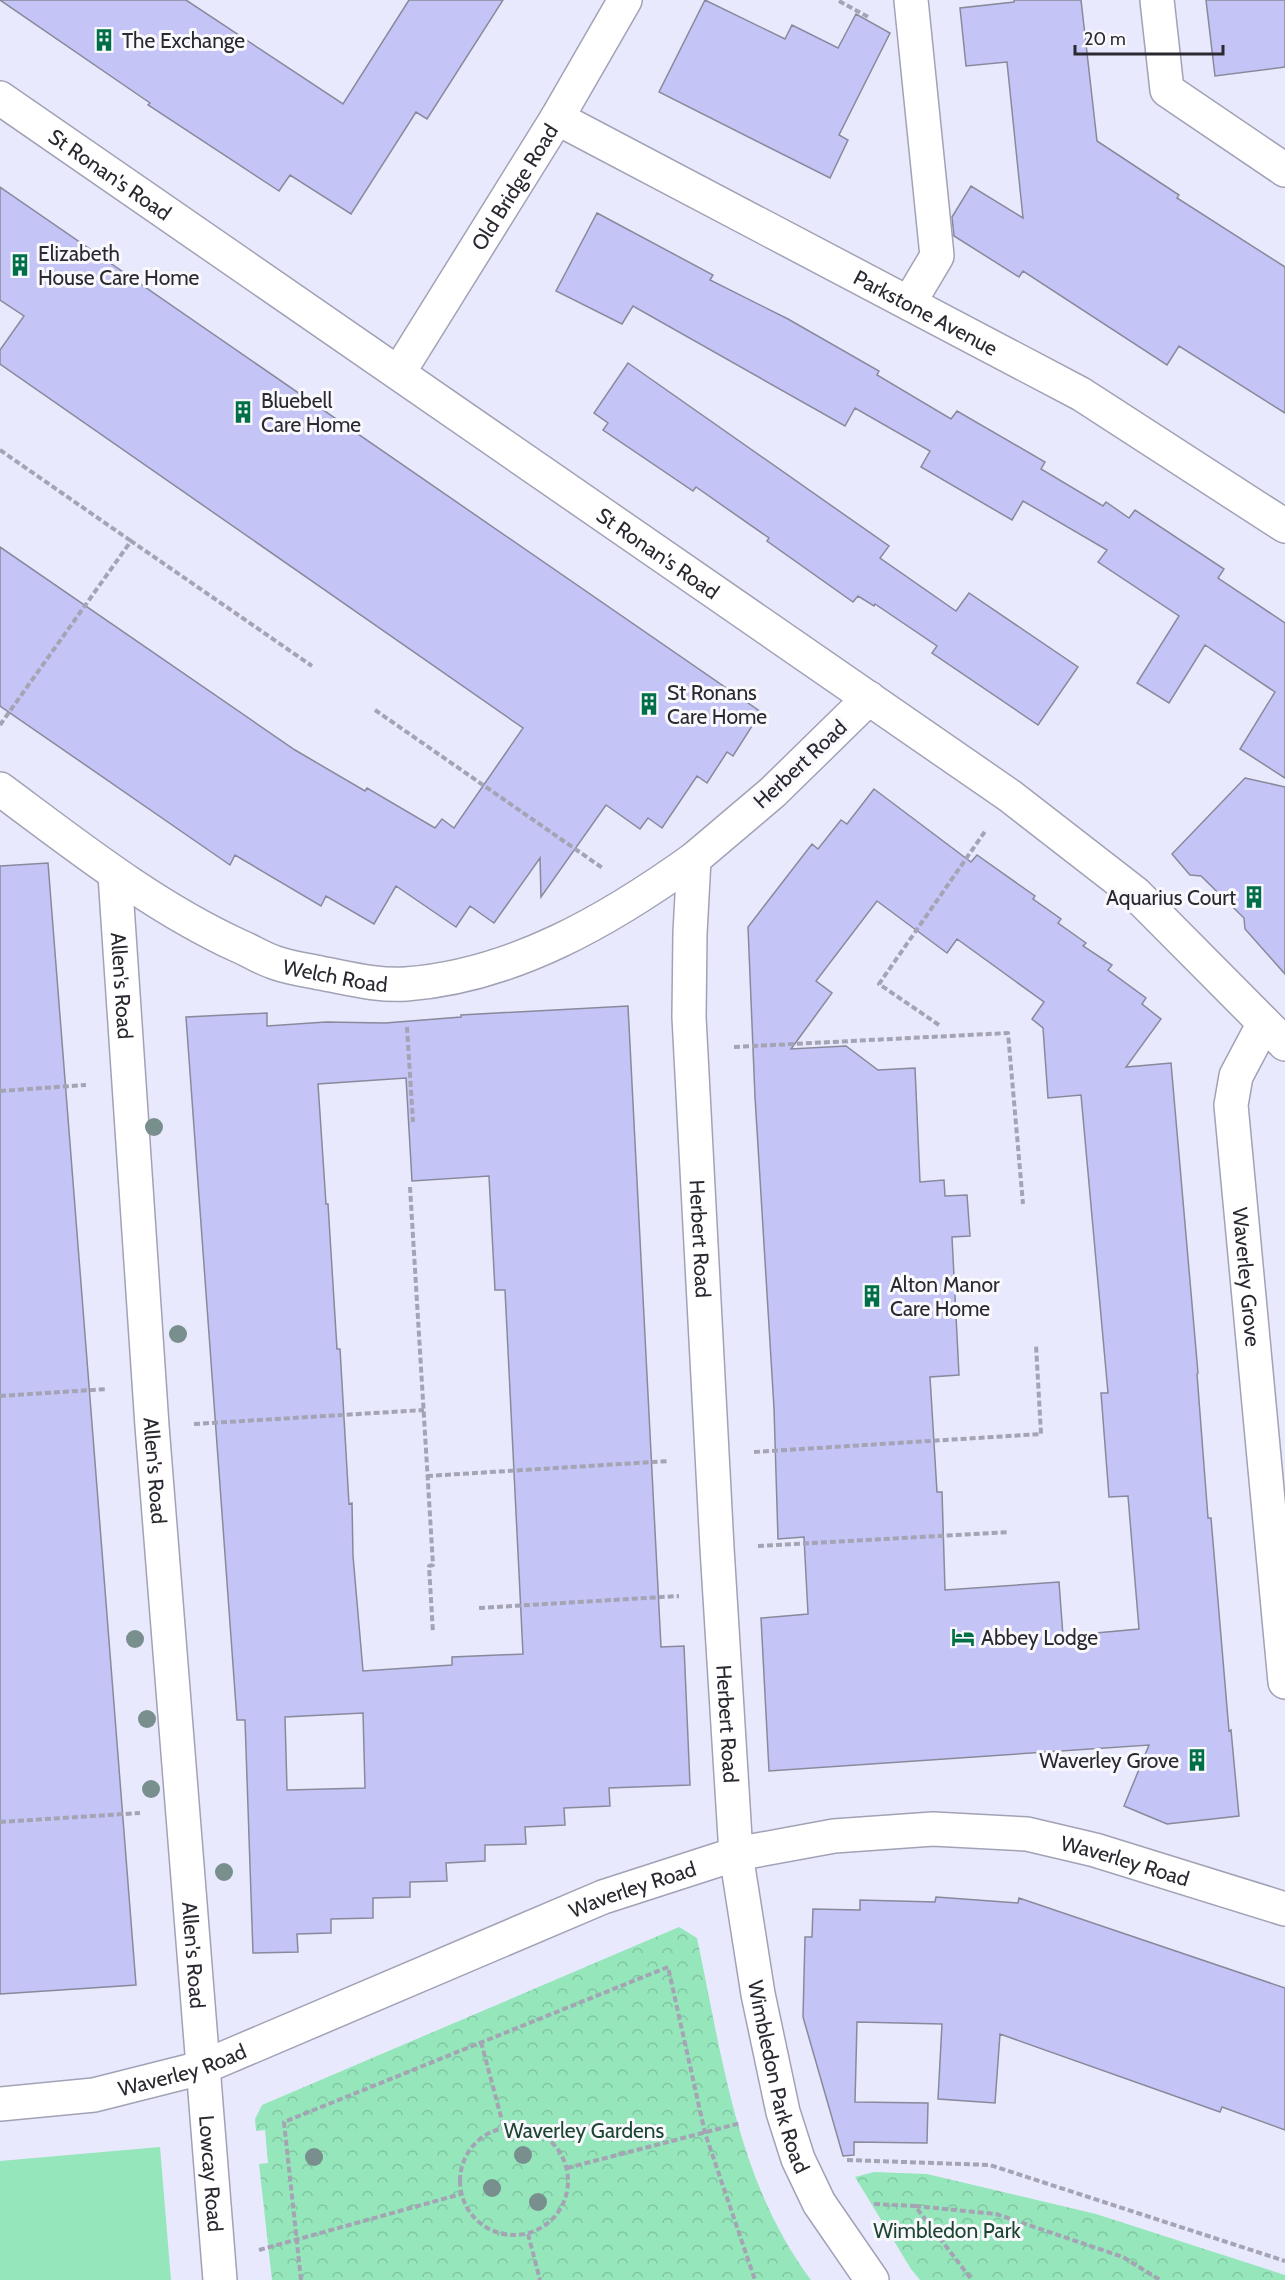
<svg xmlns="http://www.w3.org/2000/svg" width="1285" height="2280" font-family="Cabin,sans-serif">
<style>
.grass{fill:#95e6bb}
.park{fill:url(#park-crowns)}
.building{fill:#c5c4f6;stroke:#89899c;stroke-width:1.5;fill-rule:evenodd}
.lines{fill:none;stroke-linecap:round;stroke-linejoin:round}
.minor-casing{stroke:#a2a2b6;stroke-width:36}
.major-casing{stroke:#a2a2b6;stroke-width:36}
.path{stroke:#a4a4b4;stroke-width:4;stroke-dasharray:6 3;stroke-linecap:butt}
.minor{stroke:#fff;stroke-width:33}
.major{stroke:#fff;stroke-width:33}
.tree{fill:#788f8d}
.labels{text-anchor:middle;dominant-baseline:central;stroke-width:6;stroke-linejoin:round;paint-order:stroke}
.poi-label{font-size:21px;fill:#2a2931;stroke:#f8f8fd;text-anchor:start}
.street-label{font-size:21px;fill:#2a2931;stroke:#f8f8fd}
.park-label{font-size:21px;fill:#1c4531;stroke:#f8f8fd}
</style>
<defs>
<pattern id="park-crowns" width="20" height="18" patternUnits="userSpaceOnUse" patternTransform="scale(1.5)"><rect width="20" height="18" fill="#95e6bb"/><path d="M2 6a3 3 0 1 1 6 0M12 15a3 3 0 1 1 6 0" fill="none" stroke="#81c5a1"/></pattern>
</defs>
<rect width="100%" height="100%" fill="#e9e9fe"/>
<path class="grass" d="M160 2147 171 2280H0V2161Z"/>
<path class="park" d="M679 1927 697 1938C722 2055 737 2182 811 2280H272L259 2164 268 2163 265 2130 256 2131 255 2119 262 2105Z
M874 2172 927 2174 1096 2214 1285 2275V2280H920L911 2269 855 2177Z"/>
<path class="building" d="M0 0H186L343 104 409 0H503L427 119 416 112 351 214 290 175 279 191 276 189 148 105 150 103Z
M705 0 785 39 792 25 838 48 856 14 890 33 839 135 848 140 830 178 659 92Z
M1014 0H1081L1097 141 1179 195 1177 198 1285 267V413L1179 346 1167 365 1023 271 1019 277 954 236 952 217 971 186 1023 218 1007 62 966 66 960 8 1014 2Z
M1206 0H1285V67L1215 76Z
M0 187 761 712 733 756 727 752 707 783 697 776 662 828 648 818 640 829 606 805 541 897 540 858 494 923 470 906 456 927 396 886 374 924 326 896 321 906 235 855 230 865 0 706V547L295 750 365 791 367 788 435 828 442 819 454 828 523 728 0 364V350L24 316 0 300Z
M597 213 713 275 710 280 788 319 879 371 877 375 951 419 957 411 1045 462 1041 469 1103 506 1106 502 1129 518 1135 510 1224 569 1218 578 1285 623V778L1240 749 1275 692 1205 645 1169 703 1137 683 1179 616 1098 562 1107 550 1023 501 1012 520 921 467 930 451 855 408 845 426 633 306 622 324 556 291Z
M628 363 889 546 880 558 956 611 969 593 1078 667 1038 725 932 653 937 646 875 604 874 606 858 596 853 602 767 541 769 538 696 487 693 491 603 430 608 423 594 413Z
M1245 778 1285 787V974L1245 929 1244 918 1201 876 1190 875 1172 854Z
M874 789 971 862 977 855 1035 896 1033 899 1061 919 1058 923 1086 943 1083 946 1112 965 1108 970 1146 998 1142 1004 1161 1019 1126 1067 1171 1063 1198 1373 1197 1374 1208 1518H1211L1229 1731 1231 1730 1239 1816 1167 1824 1124 1806 1149 1745 769 1771 761 1618 808 1614 804 1537 778 1539 774 1408 755 1097 748 927 812 844 818 849 841 820 847 824ZM877 901 947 953 957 939 1044 1002 1032 1019 1043 1028 1048 1098 1081 1095 1108 1393H1101L1109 1497 1128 1496 1139 1629 1063 1636 1059 1582 945 1590 942 1492H937L930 1377 959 1375 952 1237 970 1236 967 1195 945 1196 944 1180 920 1182 915 1068 878 1070 846 1046 791 1049 832 993 816 981Z
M48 863 136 1985 0 1994V866Z
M628 1006 661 1647 684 1646 690 1785 609 1788 610 1806 564 1808 565 1825 525 1827 526 1844 485 1845V1861L446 1863 447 1881 410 1882V1897L373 1898V1918L331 1919V1933L297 1934 298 1952 253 1953 245 1720H237L186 1017 267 1013V1026L326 1022 385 1023 461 1017V1015ZM406 1078 412 1181 489 1176 495 1290H505L523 1654 452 1657V1665L363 1671 353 1556 352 1503 349 1504 340 1349H337L328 1204H326L318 1084ZM363 1713 365 1788 287 1790 285 1717Z
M936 1897 1018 1903 1019 1898 1285 1988V2130L1222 2107 1220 2112 1000 2034 995 2103 938 2099 942 2024 857 2022 855 2102 928 2103 927 2143 854 2142V2155L843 2156 803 2017 805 1937H812L813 1909 860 1910V1900L935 1902Z"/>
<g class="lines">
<g class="minor-casing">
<g id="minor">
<path d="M1157 0 1167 90 1285 170"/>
<path id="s1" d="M0 98 1010 796 1135 893 1285 1044"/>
<path id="s2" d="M557 118 1081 394 1285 526"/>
<path d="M909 303 937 256 911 0"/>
<path id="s3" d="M399 372 557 118 625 0"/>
<path id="s4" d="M869 698 773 792 694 859 690 933 689 1017 717 1548 736 1854 758 1994 783 2112 798 2159 819 2203 872 2280"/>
<path id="s5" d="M0 789C77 846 152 906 239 946 251 951 263 959 276 963 290 968 306 970 320 973 348 978 377 986 406 984 513 976 609 920 694 859"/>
<path id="s6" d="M115 875 152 1426 220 2280"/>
<path id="s7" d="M1264 1023 1236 1076 1231 1105 1285 1682"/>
</g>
</g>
<g class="major-casing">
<g id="major">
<path id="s8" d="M0 2104 94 2095 201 2068 603 1897 736 1854 834 1836 933 1829 1027 1834 1095 1850 1285 1909"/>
</g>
</g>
<path class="path" d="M839 1 870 18
M0 450 131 541
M375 710 604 869
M0 725 131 541 312 666
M939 1025 879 984 986 830
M407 1027 413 1122
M734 1047 1008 1033 1023 1204
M0 1091 86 1085
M410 1187 433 1565 429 1566 433 1633
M0 1396 107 1389
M194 1424 424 1410
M754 1452 1041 1434 1036 1345
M427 1476 669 1461
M758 1546 1009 1532
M479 1608 679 1596
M0 1822 140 1813
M481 2042 504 2128
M460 2181a54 54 0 1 1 108 0a54 54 0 1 1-108 0Z
M847 2160 990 2165 1285 2261
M567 2168 741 2123
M874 2204 915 2206 972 2280
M915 2206 996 2214 1123 2257 1160 2280
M528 2234 540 2280
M259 2250 461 2194
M301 2280 284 2122 668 1967 705 2133 755 2280"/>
<use href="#minor" class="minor"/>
<use href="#major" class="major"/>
</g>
<g class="tree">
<circle cx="154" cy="1127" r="9"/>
<circle cx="178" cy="1334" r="9"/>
<circle cx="135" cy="1639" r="9"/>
<circle cx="147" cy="1719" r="9"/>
<circle cx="151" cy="1789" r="9"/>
<circle cx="224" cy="1872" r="9"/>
<circle cx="523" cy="2155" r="9"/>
<circle cx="314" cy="2157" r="9"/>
<circle cx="492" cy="2188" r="9"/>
<circle cx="538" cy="2202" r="9"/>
</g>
<defs>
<g id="building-bare" transform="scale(1.8)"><path d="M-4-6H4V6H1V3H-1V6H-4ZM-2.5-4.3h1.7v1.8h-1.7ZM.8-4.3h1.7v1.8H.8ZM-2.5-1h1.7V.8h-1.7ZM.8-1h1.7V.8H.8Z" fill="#006e46" stroke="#f8f8fd" stroke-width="2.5" paint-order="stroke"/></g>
<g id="hotel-bare" transform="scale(1.8)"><path d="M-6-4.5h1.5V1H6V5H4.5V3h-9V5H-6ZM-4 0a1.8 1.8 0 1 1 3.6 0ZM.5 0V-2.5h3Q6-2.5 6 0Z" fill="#006e46" stroke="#f8f8fd" stroke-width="2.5" paint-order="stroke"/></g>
</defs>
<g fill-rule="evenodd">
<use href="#building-bare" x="104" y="40"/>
<use href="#building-bare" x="20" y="265"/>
<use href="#building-bare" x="243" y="412"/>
<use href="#building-bare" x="649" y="704"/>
<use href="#building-bare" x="1254" y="897"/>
<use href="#building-bare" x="872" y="1296"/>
<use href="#hotel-bare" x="963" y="1637"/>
<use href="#building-bare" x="1197" y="1760"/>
</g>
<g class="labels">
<g class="poi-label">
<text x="122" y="40">The Exchange</text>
<text x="38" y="253">Elizabeth<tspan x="38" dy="24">House Care Home</tspan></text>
<text x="261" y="400">Bluebell<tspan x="261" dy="24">Care Home</tspan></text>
<text x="667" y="692">St Ronans<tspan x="667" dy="24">Care Home</tspan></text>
<text x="1236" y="897" text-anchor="end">Aquarius Court</text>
<text x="890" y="1284">Alton Manor<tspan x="890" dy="24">Care Home</tspan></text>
<text x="981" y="1637">Abbey Lodge</text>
<text x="1179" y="1760" text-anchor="end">Waverley Grove</text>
</g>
<g class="street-label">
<text stroke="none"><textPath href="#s1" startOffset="134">St Ronan's Road</textPath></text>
<text stroke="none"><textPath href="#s3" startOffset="218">Old Bridge Road</textPath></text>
<text stroke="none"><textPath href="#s2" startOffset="417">Parkstone Avenue</textPath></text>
<text stroke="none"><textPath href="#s1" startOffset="800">St Ronan's Road</textPath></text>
<text transform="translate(800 764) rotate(-43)">Herbert Road</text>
<text stroke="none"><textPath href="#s5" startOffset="388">Welch Road</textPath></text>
<text stroke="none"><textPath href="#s6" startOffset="111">Allen's Road</textPath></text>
<text stroke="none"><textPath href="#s4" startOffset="618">Herbert Road</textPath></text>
<text stroke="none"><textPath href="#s7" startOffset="262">Waverley Grove</textPath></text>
<text stroke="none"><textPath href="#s6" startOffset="597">Allen's Road</textPath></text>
<text stroke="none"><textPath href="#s4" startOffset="1104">Herbert Road</textPath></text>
<text stroke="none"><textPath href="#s8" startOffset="1176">Waverley Road</textPath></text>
<text stroke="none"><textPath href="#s8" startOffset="672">Waverley Road</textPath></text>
<text stroke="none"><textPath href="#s6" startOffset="1083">Allen's Road</textPath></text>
<text stroke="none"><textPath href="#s8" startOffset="186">Waverley Road</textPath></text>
<text stroke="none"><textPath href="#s4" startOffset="1461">Wimbledon Park Road</textPath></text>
<text stroke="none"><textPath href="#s6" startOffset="1302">Lowcay Road</textPath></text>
</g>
<g class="park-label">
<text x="584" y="2130">Waverley Gardens</text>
<text x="947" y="2230">Wimbledon Park</text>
</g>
</g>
<path d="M1075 45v9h148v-9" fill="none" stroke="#2a2931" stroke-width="3"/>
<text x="1084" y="45" font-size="18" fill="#2a2931" stroke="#f8f8fd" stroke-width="4.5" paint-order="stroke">20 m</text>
</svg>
